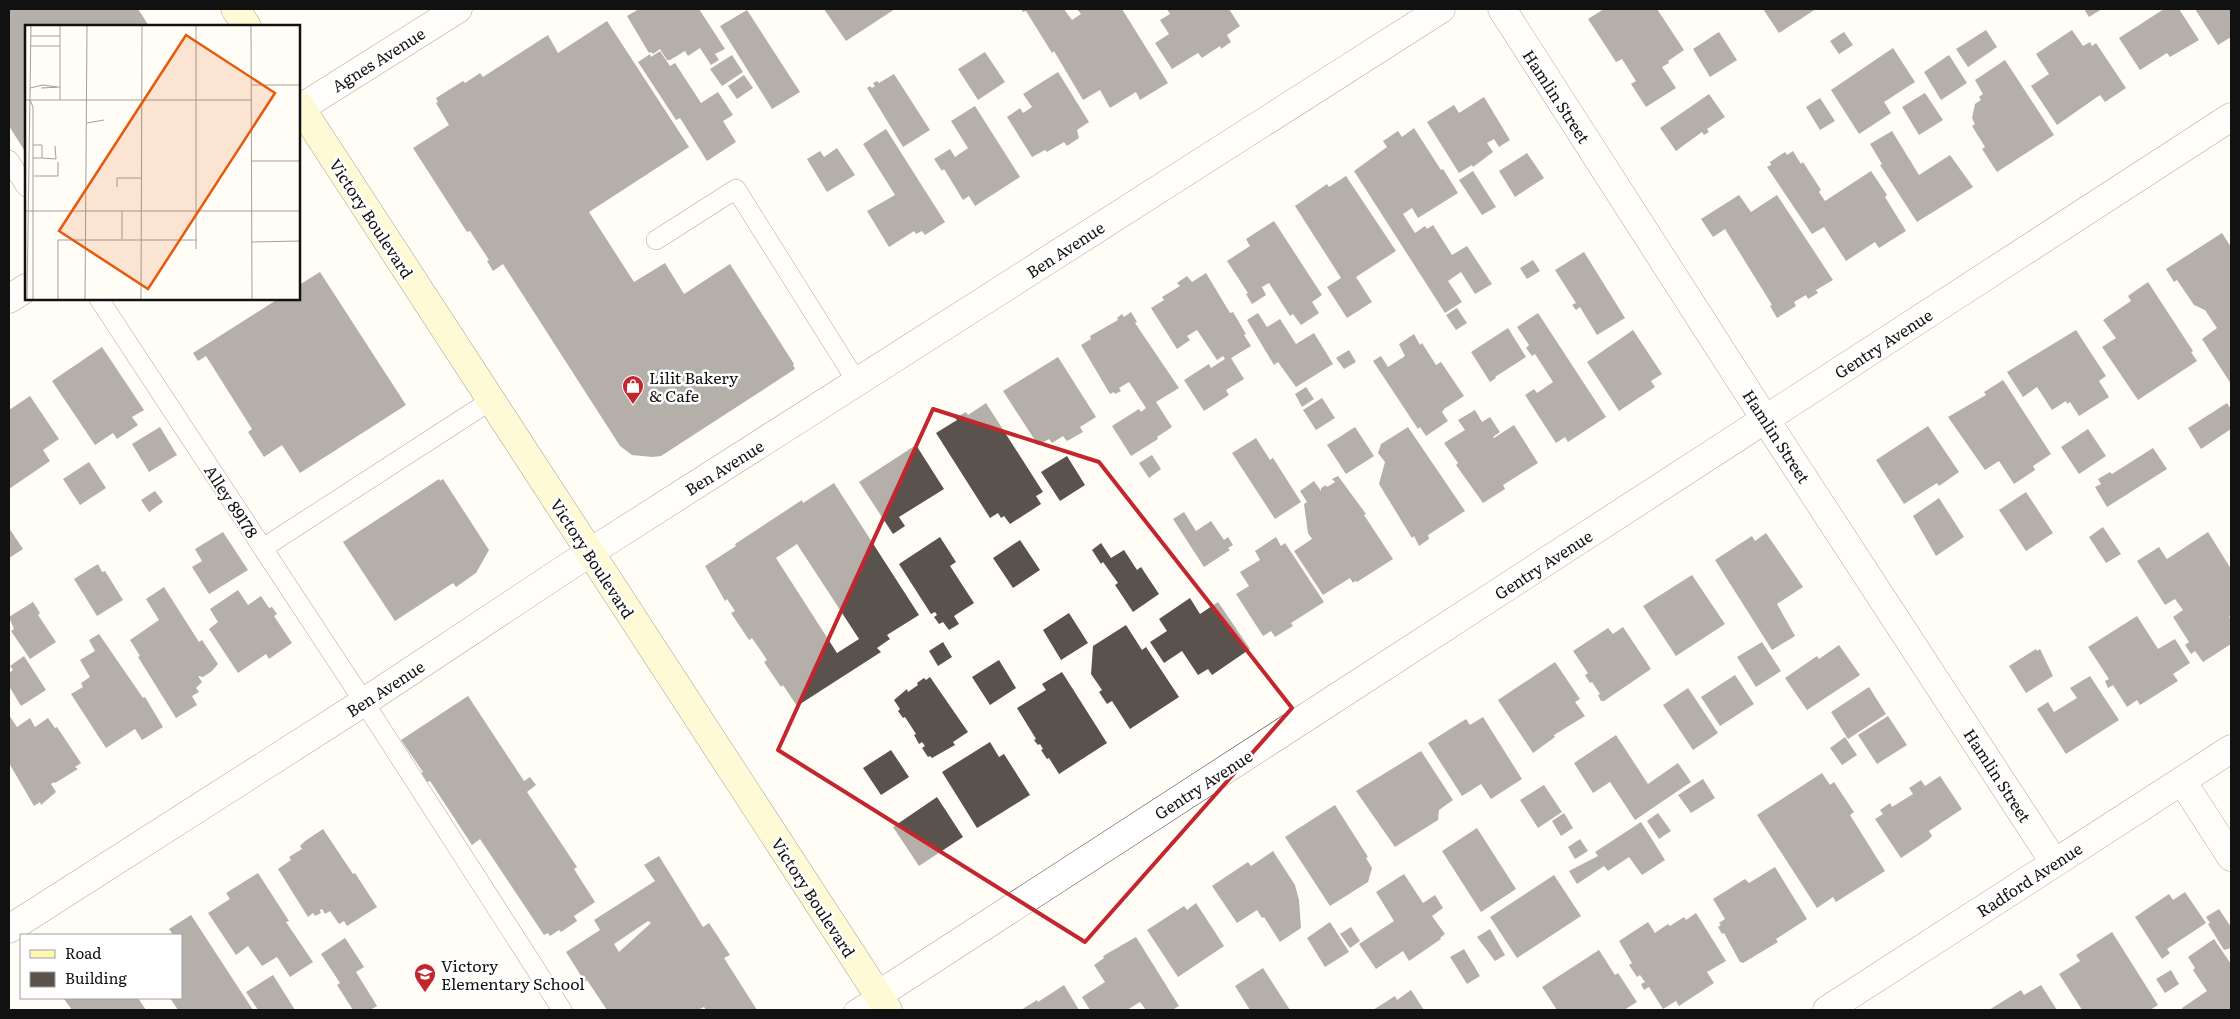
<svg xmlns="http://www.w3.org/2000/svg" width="2240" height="1019" font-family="Literata,serif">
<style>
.building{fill:#5a524d;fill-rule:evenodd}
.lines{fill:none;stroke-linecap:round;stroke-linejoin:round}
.lane-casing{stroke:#444;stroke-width:20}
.street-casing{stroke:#444;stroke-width:29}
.secondary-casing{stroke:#333;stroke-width:29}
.lane{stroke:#fff;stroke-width:19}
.street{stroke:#fff;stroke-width:28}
.secondary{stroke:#fff6b0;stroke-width:28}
.marked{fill:none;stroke:#c4262e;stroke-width:4;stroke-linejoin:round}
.labels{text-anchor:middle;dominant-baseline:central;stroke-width:5;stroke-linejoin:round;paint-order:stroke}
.street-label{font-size:16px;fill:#111;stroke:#fff}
.poi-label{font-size:16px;fill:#111;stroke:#fff;text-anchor:start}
.inset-road{fill:none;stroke:#a09f9a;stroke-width:1}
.view{fill:#e8590c;fill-opacity:0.15;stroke:#e8590c;stroke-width:2.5}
.inset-edge{fill:none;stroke:#111;stroke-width:2.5}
</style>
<rect width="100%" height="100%" fill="#fffdf5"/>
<path class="building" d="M9 9H138L149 26H26V153L9 126Z
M639 9H699L725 49 715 54 719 60 711 65 700 48 688 56 685 51 670 60H667L660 49 653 54 651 52 649 53 627 16Z
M824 9H895L846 41Z
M1021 9H1064L1072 20 1081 14 1077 9H1122L1168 83 1140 100 1136 92 1110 108 1100 90 1083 100 1054 51 1052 53 1026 11 1023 12Z
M1167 9H1229L1240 26 1227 35 1231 42 1221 49 1220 46 1202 58 1198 53 1172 69 1155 43 1169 34 1160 20 1170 14Z
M1604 9H1657L1684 50 1668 61 1669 63 1662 67 1676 88 1646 107 1631 84 1636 81 1622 59 1616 62 1588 19Z
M1763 9H1816L1779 33Z
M2084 9H2102L2089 17Z
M2164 9H2179L2199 40 2170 57 2167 53 2140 70 2119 38Z
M2195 9H2231V37L2218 45Z
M747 10 800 92 772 109 720 26Z
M607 21 689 147 589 212 634 282 665 263 684 294 730 264 794 364 793 365 795 369 661 456 652 457 632 455 620 446 503 264 493 271 487 261 489 260 470 231 467 232 413 148 449 125 436 103 438 102 436 98 463 81 465 83 480 73 483 77 548 35 558 53Z
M1986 30 1997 47 1968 67 1956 49Z
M2072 30 2083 46 2090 42 2092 46 2096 43 2126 88 2105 102 2100 95 2057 125 2031 86 2049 74 2036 54Z
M1719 32 1737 60 1710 77 1693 49Z
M1844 32 1853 45 1839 54 1830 41Z
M1893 48 1915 82 1884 102 1891 113 1859 134 1831 90Z
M660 51 670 66 675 63 701 103 718 92 733 115 723 121 736 142 707 161 680 118 676 120 638 62 650 54 651 57Z
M985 52 1005 82 978 100 958 69Z
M732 55 743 72 722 86 710 69Z
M1949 55 1967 83 1941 100 1924 72Z
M2005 60 2054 135 1997 172 1982 149 1985 147 1972 126 1975 124 1972 118 1975 104 1981 100 1979 97 1983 94 1975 80Z
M1058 72 1089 122 1077 130 1079 138 1067 146 1064 142 1047 152 1045 150 1032 157 1007 117 1020 108 1023 113 1032 107 1023 94Z
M894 74 930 130 903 147 867 88 870 86 872 88 875 86 873 83 877 81 879 83Z
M744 75 753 88 737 99 728 86Z
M1925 93 1943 120 1919 135 1902 107Z
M1709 94 1725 117 1707 129 1709 132 1704 135 1702 132 1676 151 1660 128Z
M1484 97 1510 140 1499 147 1494 139 1487 143 1493 152 1473 167 1472 165 1459 173 1427 122 1454 105 1459 113Z
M1820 98 1835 121 1820 130 1806 107Z
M975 106 1020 177 975 206 969 196 963 200 944 169 942 171 934 159 950 149 955 157 968 148 951 121Z
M1414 128 1441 170 1443 169 1458 193 1418 218 1412 208 1403 214 1415 233 1425 226 1427 229 1433 225 1452 255 1467 246 1492 284 1475 294 1461 272 1448 281 1462 302 1445 313 1354 171 1387 147 1383 141 1398 131 1402 137Z
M886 129 945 222 925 235 922 231 916 234 914 231 889 247 867 211 895 195 863 144Z
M1892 131 1919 175 1950 155 1973 187 1917 222 1880 165 1882 164 1870 144Z
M837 148 855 175 827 192 807 159 820 151 824 157Z
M1793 151 1801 164 1803 162 1821 190 1819 192 1825 201 1871 171 1887 195 1885 197 1906 231 1879 248 1875 242 1846 261 1824 227 1812 234 1767 167 1771 165 1770 162 1785 152 1787 155Z
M1527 153 1544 178 1515 197 1499 171Z
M1473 171 1496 207 1482 215 1459 180Z
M1346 176 1396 251 1356 277 1372 302 1347 318 1327 287 1341 278 1295 206 1327 184 1329 187Z
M1739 195 1751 212 1777 195 1833 280 1816 290 1818 293 1808 299 1806 295 1794 302 1796 306 1777 318 1770 306 1772 305 1725 229 1713 237 1701 219Z
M1274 221 1322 295 1312 302 1319 313 1301 325 1293 314 1290 316 1269 283 1262 287 1266 295 1252 304 1246 294 1248 293 1227 261 1250 246 1246 239Z
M2222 233 2231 247V384L2202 339 2217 328 2205 310 2194 305 2177 280 2174 282 2166 269Z
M1584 252 1625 318 1597 335 1580 307 1576 310 1572 305 1576 303 1555 270Z
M1533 260 1540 271 1527 279 1520 268Z
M320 272 406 405 300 473 282 445 264 457 248 432 252 429 206 356 198 361 193 353 278 299H299V285Z
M1206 273 1230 313 1233 312 1246 334 1244 335 1251 346 1231 358 1244 379 1226 390 1229 395 1204 411 1184 380 1209 364 1211 368 1225 359 1223 356 1217 360 1197 330 1187 336 1190 340 1177 349 1151 308 1164 300 1162 297 1180 286 1177 283 1187 276 1192 282Z
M2148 282 2193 351 2191 352 2197 361 2138 400 2102 347 2116 338 2103 320 2131 301 2128 296Z
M1457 308 1467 323 1456 330 1446 315Z
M1131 312 1137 322 1135 323 1179 388 1156 402 1172 427 1157 437 1158 439 1131 456 1112 426 1139 409 1141 412 1146 408 1129 382 1119 388 1121 391 1115 394 1114 392 1110 394 1081 345 1091 339 1090 336 1118 320 1117 318 1122 314 1124 317Z
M1258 313 1267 327 1280 319 1296 344 1314 333 1333 364 1296 387 1278 362 1274 365 1247 320Z
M1538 313 1606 417 1568 442 1565 437 1556 443 1525 395 1534 389 1537 393 1553 382 1535 354 1532 356 1526 348 1529 345 1517 327Z
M1508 328 1526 357 1495 377 1496 378 1490 382 1471 352Z
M1633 330 1662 374 1651 381 1655 387 1619 411 1587 362Z
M2076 330 2106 376 2099 381 2109 397 2079 416 2070 402 2067 404 2066 401 2052 410 2037 387 2023 397 2007 372Z
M1414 334 1420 345 1422 343 1436 365 1441 362 1464 396 1444 409 1442 412 1448 421 1426 436 1420 427 1418 429 1373 361 1381 356 1388 367 1405 356 1399 344Z
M102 347 144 410 132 417 138 425 117 439 113 433 95 445 52 381Z
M1349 350 1356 362 1344 369 1336 358Z
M1058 357 1096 417 1080 427 1083 432 1067 441 1063 436 1052 443 1049 439 1038 445 1003 391Z
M2003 380 2051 454 2033 466 2035 470 2014 484 1999 461 1985 470 1948 417 1986 395 1984 392Z
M1306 387 1314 399 1302 407 1295 394Z
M30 396 59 439 43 450 50 461 9 489V410Z
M1322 398 1335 418 1316 430 1303 410Z
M986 403 1043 492 1036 496 1041 504 1010 524 1004 516 1001 518 998 513 990 518 936 433 957 420 955 418 966 412 968 415Z
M2227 403 2231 409V429L2201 449 2188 428Z
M1475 410 1482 422 1490 417 1500 432 1493 437 1494 438 1514 425 1538 463 1503 485 1505 489 1483 503 1456 465 1458 463 1444 443 1465 430 1458 420Z
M1928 426 1959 472 1939 486 1937 483 1904 504 1876 460Z
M160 427 177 455 149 472 132 444Z
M1355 427 1374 456 1346 474 1327 445Z
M1408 427 1465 511 1428 535 1429 539 1419 546 1414 536 1412 538 1379 484 1385 462 1378 453 1381 444Z
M2088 429 2106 456 2079 474 2061 447Z
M1256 438 1270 460 1273 458 1301 502 1275 519 1232 453Z
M916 445 944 489 899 517 905 526 893 534 859 482Z
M2153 448 2167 469 2107 507 2095 487 2101 484 2098 479 2110 472 2112 474Z
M1152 455 1161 469 1149 478 1139 463Z
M1067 456 1085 485 1060 501 1041 472Z
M89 462 106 488 80 505 63 479Z
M1338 476 1366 514 1364 515 1393 559 1357 582 1355 581 1353 583 1350 578 1323 595 1294 551 1312 539 1308 533 1304 504 1307 502 1300 491 1314 481 1321 491V488L1326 485 1327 487 1335 482 1332 479Z
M439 479 440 481 443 479 489 550 476 573 456 587 453 583 395 621 343 542Z
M834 483 919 615 887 635 890 639 877 648 881 652 797 706 783 685 781 687 764 662 767 660 752 638 749 640 731 613 735 611 727 599 725 601 705 566 736 546 735 544 802 500 803 503ZM797 544 859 639 837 653 776 558Z
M155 491 163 502 149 512 141 500Z
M2026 492 2053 533 2026 551 1999 510Z
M1939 498 1964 537 1936 556 1913 516Z
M1184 512 1196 531 1211 521 1224 540 1228 537 1233 545 1228 548 1230 550 1204 567 1173 519Z
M2103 527 2121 554 2106 563 2089 537Z
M9 528 23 549 9 558Z
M223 532 248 570 209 594 192 567 202 561 195 549Z
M2208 532 2231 569V615L2229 617 2231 620V644L2203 662 2195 651 2191 654 2185 645 2189 642 2173 617 2183 610 2175 599 2165 605 2137 561 2159 547 2167 559Z
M1766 533 1803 587 1777 604 1795 636 1772 650 1715 560 1752 536 1755 541Z
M940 537 956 562 950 566 974 603 954 616 959 624 949 630 943 622 939 624 934 617 937 615 935 612 931 614 899 564Z
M1276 537 1281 546 1285 543 1324 602 1291 623 1293 626 1275 637 1271 631 1263 636 1236 594 1249 586 1240 572 1260 560 1255 551Z
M1020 540 1040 570 1013 588 993 558Z
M1101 543 1111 558 1124 550 1137 570 1141 567 1159 594 1133 612 1115 585 1118 583 1103 562 1101 564 1092 550Z
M98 564 102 572 105 571 123 600 97 616 74 579Z
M1692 575 1725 624 1676 656 1643 606Z
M164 587 199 642 202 640 218 664 212 671 203 677 198 676 202 682 196 688 199 692 192 696 197 705 176 718 138 657 140 656 130 640 159 620 146 599Z
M238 590 248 605 261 596 269 608 272 607 277 614 274 616 292 643 269 659 266 654 238 673 209 629 218 622 210 609Z
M1190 598 1200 614 1218 602 1250 649 1212 675 1208 669 1198 675 1182 651 1164 663 1150 642 1167 631 1159 619Z
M33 602 40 613 38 615 56 642 30 659 11 631 14 629 9 617Z
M1069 613 1088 643 1061 660 1043 630Z
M2137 616 2158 649 2175 639 2190 663 2173 674 2178 681 2140 705 2137 700 2127 707 2113 685 2108 688 2105 681 2109 679 2088 647Z
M1126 625 1142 650 1146 647 1179 697 1130 729 1112 701 1107 704 1099 692 1102 690 1091 674 1093 646Z
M1623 627 1651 669 1604 701H1601L1598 695 1600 694 1592 682 1590 683 1585 675 1588 673 1573 651 1608 628 1613 634Z
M99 634 143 698 145 697 163 727 142 740 135 729 106 748 71 694 83 687 81 683 90 677 80 660 95 651 89 640Z
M943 642 952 657 938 666 929 651Z
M1762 642 1781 671 1756 687 1737 657Z
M1839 645 1860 675 1807 710 1785 678 1817 656 1819 659Z
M2036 649 2037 651 2040 649 2053 676 2026 693 2009 666Z
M24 656 46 690 21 706 9 686V673L13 670 10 666Z
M999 660 1016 688 990 705 972 677Z
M1555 662 1580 699 1575 702 1585 716 1554 735 1555 737 1533 753 1498 700Z
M1062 672 1107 743 1059 774 1049 758 1047 759 1041 750 1043 749 1040 744 1038 745 1034 740 1036 739 1017 708 1046 690 1042 684Z
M1735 675 1754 704 1720 726 1701 697Z
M2090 676 2119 720 2066 754 2037 709 2048 702 2054 712 2077 698 2070 688Z
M930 677 968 732 953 742 955 745 932 758 930 756 928 757 922 748 925 746 922 742 919 744 914 735 916 734 905 717 903 718 898 711 900 709 894 700 907 689 908 692 918 685 917 683 924 678 926 680Z
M1869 687 1886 714 1848 739 1831 712Z
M1688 688 1718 733 1693 750 1663 705Z
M468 696 524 781 530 777 536 785 527 792 577 867 574 869 595 902 574 916 577 921 561 932 559 930 550 936 548 933 544 935 480 839 472 845 430 781 425 783 420 774 423 772 401 740Z
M9 715 17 727 30 718 35 727 48 718 55 728 57 727 81 763 75 767 78 769 55 783 54 782 51 784 56 792 41 805 40 802 34 806 9 763Z
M1888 716 1907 745 1877 764 1858 735Z
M1483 717 1522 779 1491 799 1481 784 1462 796 1428 743 1466 719 1470 725Z
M1616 735 1648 784 1678 763 1691 782 1635 820 1610 782 1593 793 1574 763Z
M1845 737 1857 755 1842 765 1830 748Z
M990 742 999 757 1004 754 1030 795 977 828 942 772Z
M891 750 909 777 881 795 863 768Z
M1421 751 1453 800 1439 810 1438 820 1395 847 1356 791Z
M1822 773 1830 785 1834 782 1854 812 1850 815 1885 871 1836 902 1833 897 1817 908 1757 815Z
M1940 776 1962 809 1929 831 1932 836 1928 840 1901 858 1875 819 1883 814 1880 810 1890 803 1892 807 1913 794 1909 788 1921 780 1925 786Z
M1703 779 1715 798 1691 813 1678 795Z
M1544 785 1562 812 1538 828 1520 800Z
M937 797 963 837 919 866 893 827Z
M1335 805 1368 857 1366 858 1372 868 1368 882 1330 906 1285 837Z
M1564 813 1573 828 1561 836 1552 821Z
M1658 813 1671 831 1659 839 1647 821Z
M1641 822 1665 860 1642 875 1629 857 1608 871 1604 866 1577 884 1569 871 1598 856 1595 852Z
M1477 828 1516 889 1481 912 1442 851Z
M323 829 353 874 355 873 377 907 347 926 344 921 339 924 330 911 325 914 322 909 320 910 321 913 315 916 313 913 308 917 278 869 291 860 289 857 302 849 300 846 305 841Z
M1580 839 1588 851 1575 859 1568 847Z
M1273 851 1295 885 1299 900 1301 928 1280 942 1264 917 1262 918 1257 910 1237 923 1212 886 1248 862 1251 866Z
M659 856 703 927 709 923 730 955 724 958 757 1010H706L704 1007 698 1010H607L587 980 585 982 566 952 600 930 594 920 655 881 644 865ZM648 921 651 923 619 952 614 944Z
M1775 867 1807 919 1776 939 1778 942 1743 963 1740 962 1724 933 1722 934 1718 927 1721 925 1719 923 1725 919 1713 899 1745 879 1749 883Z
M258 873 289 921 286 922 313 962 290 977 277 957 262 966 248 946 236 955 208 913 230 899 226 893Z
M1404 874 1423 903 1435 895 1443 908 1432 916 1445 934 1440 938 1441 939 1409 961 1403 951 1376 969 1359 944 1394 921 1376 892Z
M1554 875 1581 916 1517 958 1490 917Z
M2185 892 2206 923 2167 949 2170 953 2162 959 2135 917 2169 894 2173 900Z
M1196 903 1224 946 1178 977 1147 930 1184 906 1187 910Z
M2219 909 2231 927V948L2224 950 2208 924 2210 923 2206 917Z
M1696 913 1726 961 1707 972 1714 983 1679 1006 1676 1001 1663 1009 1649 987 1644 990 1641 984 1645 982 1640 975 1637 977 1629 965 1632 963 1619 941 1648 922 1655 933 1668 924 1670 926 1684 917 1686 920Z
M191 915 253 1010H178L170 998H181V935H169L172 933 169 929Z
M1330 922 1349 952 1325 967 1307 938Z
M1351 927 1360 941 1350 948 1340 934Z
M1490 929 1505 955 1495 961 1477 937Z
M2112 932 2158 1005 2150 1010H2082L2059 974 2080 961 2076 955Z
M1136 937 1179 1006 1172 1010H1146L1140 1002 1127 1010H1090L1082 997 1105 982 1094 965 1104 958 1103 956Z
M345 938 364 967 356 972 377 1006 370 1010H353L337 985 340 983 321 954Z
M2214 939 2231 964V1010H2183L2182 1008 2207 991 2193 970 2195 968 2188 957Z
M1464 949 1480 976 1467 984 1450 957Z
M1599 950 1615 975 1618 973 1637 1002 1624 1010H1557L1542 987Z
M1263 968 1290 1010H1250L1235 986Z
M2171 970 2179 984 2165 993 2156 979Z
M273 975 295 1010H258L246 992Z
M1064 985 1079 1010H1021L1037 1000 1038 1002Z
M2041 985 2057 1010H1989L2021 990 2024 995Z
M1411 990 1424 1010H1373L1395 996 1397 1000Z
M66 998H138L146 1010H72L64 999Z"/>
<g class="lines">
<g class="lane-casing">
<path id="lane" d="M9 160 26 187
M656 240 736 189 857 382
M99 299 364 702 562 1010
M263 548 490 401
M854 1010 878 995"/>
</g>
<g class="street-casing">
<path id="street" d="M1502 9 1765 419 2054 862
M299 109 458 9
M9 299 26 288
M2182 781 2231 857
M9 929 364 702 589 553 1441 9
M878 995 2231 117
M1827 1010 2231 749"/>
</g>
<g class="secondary-casing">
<path id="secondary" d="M235 9 247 26
M299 105 888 1010"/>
</g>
<use href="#lane" class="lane"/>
<use href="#street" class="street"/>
<use href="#secondary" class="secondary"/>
</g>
<path d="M0 0H2240V1019H0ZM933 409 1099 462 1292 708 1085 942 778 750Z" fill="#fffdf5" fill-opacity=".55" fill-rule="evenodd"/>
<path class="marked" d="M933 409 1099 462 1292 708 1085 942 778 750Z"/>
<defs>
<g id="shop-pin" transform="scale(1.125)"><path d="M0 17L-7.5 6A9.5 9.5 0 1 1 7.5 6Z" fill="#c4262e" stroke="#fff"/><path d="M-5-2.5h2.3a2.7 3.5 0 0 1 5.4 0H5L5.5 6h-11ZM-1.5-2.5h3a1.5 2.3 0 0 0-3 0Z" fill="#fff"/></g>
<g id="school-pin" transform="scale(1.125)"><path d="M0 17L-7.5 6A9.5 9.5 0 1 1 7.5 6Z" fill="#c4262e" stroke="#fff"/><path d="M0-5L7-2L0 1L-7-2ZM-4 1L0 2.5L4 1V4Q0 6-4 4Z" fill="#fff"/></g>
</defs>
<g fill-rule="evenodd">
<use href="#shop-pin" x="633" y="386"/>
<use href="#school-pin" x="425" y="974"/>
</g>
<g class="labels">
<g class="street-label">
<text transform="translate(378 59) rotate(-32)">Agnes Avenue</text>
<text transform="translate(1557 96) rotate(57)">Hamlin Street</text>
<text transform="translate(372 218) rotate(57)">Victory Boulevard</text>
<text transform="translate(1065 249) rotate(-33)">Ben Avenue</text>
<text transform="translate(1883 343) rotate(-33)">Gentry Avenue</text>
<text transform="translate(1777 436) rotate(57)">Hamlin Street</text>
<text transform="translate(724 467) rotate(-32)">Ben Avenue</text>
<text transform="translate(232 501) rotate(57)">Alley 89178</text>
<text transform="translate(593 558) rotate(57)">Victory Boulevard</text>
<text transform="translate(1543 564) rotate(-33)">Gentry Avenue</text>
<text transform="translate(385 688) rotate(-33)">Ben Avenue</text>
<text transform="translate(1998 775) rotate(57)">Hamlin Street</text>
<text transform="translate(1203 784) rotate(-33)">Gentry Avenue</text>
<text transform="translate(2029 879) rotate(-33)">Radford Avenue</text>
<text transform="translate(814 897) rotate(57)">Victory Boulevard</text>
</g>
<g class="poi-label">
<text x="649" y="377">Lilit Bakery<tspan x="649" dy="18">&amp; Cafe</tspan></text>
<text x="441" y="965">Victory<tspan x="441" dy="18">Elementary School</tspan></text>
</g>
</g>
<g transform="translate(25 25)">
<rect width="275" height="275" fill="#fffdf5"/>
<path class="inset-road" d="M171 0V224M226 0 227 275M6 11H35M6 21H35M226 60H275M5 63 18 60 32 62M16 63 35 62M0 75H226M5 75 8 82V275M35 75V0M62 98 79 95M8 120H17V133H8M17 133 31 134 30 121M226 136H275M9 151H33V137M92 162V153H116M0 186H275M97 186V214M227 217 275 216M2 275 6 0M33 275V215H171M60 275 62 0M116 275 117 0"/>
<path class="view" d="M161 10 250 68 123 264 34 206Z"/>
<rect width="275" height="275" class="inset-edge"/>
</g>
<rect width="2240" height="1019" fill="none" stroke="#111111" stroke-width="20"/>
<rect x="20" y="934" width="162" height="65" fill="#ffffff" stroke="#a0a0a0"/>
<rect x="30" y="950" width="25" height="8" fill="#fff6b0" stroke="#a0a0a0"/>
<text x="65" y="959" font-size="15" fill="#111111">Road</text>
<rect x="30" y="972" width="25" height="15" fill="#5a524d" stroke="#a0a0a0"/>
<text x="65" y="984" font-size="15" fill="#111111">Building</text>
</svg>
